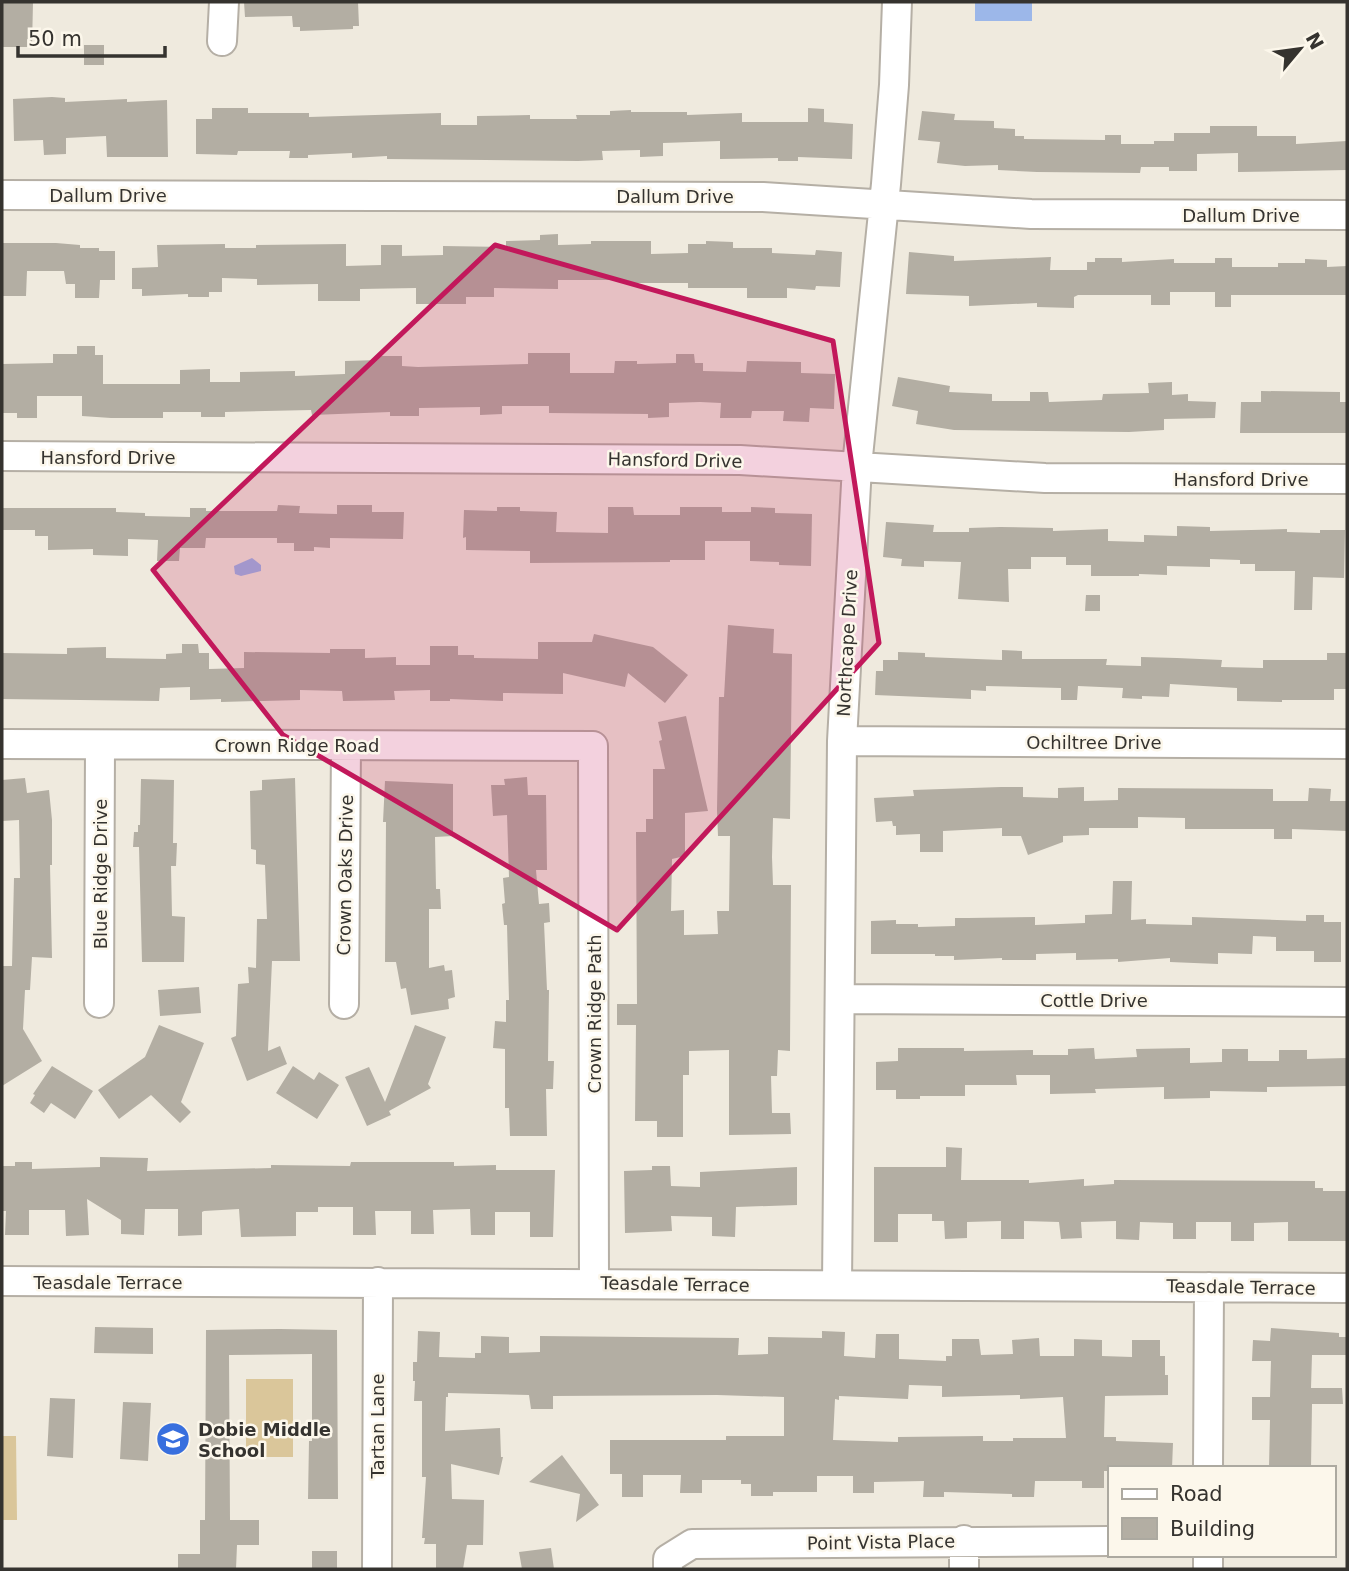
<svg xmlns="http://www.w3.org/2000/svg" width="1349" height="1571" font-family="'DejaVu Sans',sans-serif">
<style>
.green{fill:#dac69a}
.water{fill:#9cb7e9}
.building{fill:#b3aea3;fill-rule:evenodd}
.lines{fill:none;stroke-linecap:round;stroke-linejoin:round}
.minor-casing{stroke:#b5afa5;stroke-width:32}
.minor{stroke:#fff;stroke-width:28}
.marked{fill:#c2185b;fill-opacity:0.2;stroke:#c2185b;stroke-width:5;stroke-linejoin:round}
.labels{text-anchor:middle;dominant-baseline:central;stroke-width:5;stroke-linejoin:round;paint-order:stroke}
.street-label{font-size:18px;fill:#35332f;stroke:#fcf7eb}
.poi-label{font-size:18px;font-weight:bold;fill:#35332f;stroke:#fcf7eb;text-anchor:start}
</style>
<rect width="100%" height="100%" fill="#efeade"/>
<path class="green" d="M246 1379H293V1457H246Z
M2 1436H16L17 1520H2Z"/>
<path class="water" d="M975 2H1032V21H975Z
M252 558 261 565V571L241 576 235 574 234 566Z"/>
<path class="building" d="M2 2H33L32 47H2Z
M244 2H358L359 26H353V29L300 31V27H293L292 16 245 17Z
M84 45H104V65H84Z
M52 97 65 98V102L127 99V102L167 100 168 157H107L106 136 66 138V154L44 155 43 140 14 141 13 99Z
M212 108H248V113H309V117L441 113V125H477V116L530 115V119H577L576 115H610V111L631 110V112H687V115L742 113V122H808V108L824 109V122L853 124 852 159 798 157V161H778V158L720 159V141L663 143V156L640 157V150L602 151 603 160 578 161 387 159V156L352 158V153L308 155V158H289L290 151H238L237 155 196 154V119H212Z
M922 111 955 114 954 120 994 121V128L1015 129V136H1024V139L1105 140V135H1121V144H1154V141H1174V133H1210V126H1257V136H1296V144L1347 141V170L1238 172V153L1197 154V171H1169V167H1141L1140 173 1037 172 998 170V165L965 166 937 163 940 142 918 140Z
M558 234V245L591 244V241H651V254L688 253V244H706V241L733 242V248H772V253L815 255 816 250 842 252 840 287 816 286 815 290 787 288V298H747V288H688V283H628V280H558V289L494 288V297H466V304H416V288L360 289V301H318V284L257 285V279L222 278V292H209V297H188V294L142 296V289H132V268L158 267 157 245 225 244V248H256V245L346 244V266L381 265V245H402V256L443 255V246L506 247V241L540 240V235Z
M3 243H56L80 245V248H99V251H115V280H100L99 298H75V284H66L64 271H27L26 296H3Z
M909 252 954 256V261L1051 257 1050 270H1087V262H1095V258H1122V262L1174 259V263H1215V258H1232V267H1278V263H1305V259L1327 260V267L1347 266V295H1231V307H1215V292H1170V305H1151V295H1078L1074 297V308L1037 307V303L969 306V296L906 294Z
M77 346H95V355H103V384H180V370L210 369V382H240V372L295 371V376L345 374V361L378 360V356H402V366L418 367 528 364V353H570V373H614L615 361H637V364L676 363V354H694L695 363H703V371L746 372 747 361 801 362V373L835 374 834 409 810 408 809 422 783 421 784 411H752L751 418H720L721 403 700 402 669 403V417L648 418V414L549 413V406H502V414L480 415V407L419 408V416H390V412L312 415 311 410 225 412V417H201V412H163V418H111L82 416V396H37V418H17V413H2V364L53 363V354H77Z
M898 377 950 386 949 392 992 394V401H1030V392H1048L1049 402 1102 400 1103 394 1149 393 1148 383 1172 382V395L1188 394V401L1216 402 1215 418 1164 419V430L1129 432 954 430 916 424 918 411 892 406Z
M1261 391 1340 392V402H1347V433H1240L1241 402H1261Z
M278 505 300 506 299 513 337 514V505H372V512H404L403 539 330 538V548L314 547V551H294V543H277V538H206L205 548H180L179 561H157L158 540 128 539V556L93 555V549L48 550V536H35V530H2V508H116V512L145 513V516L190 517V508H206V511H277Z
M497 507H520V511L557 512 556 532 608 533V507H633L634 515H680V507H722V512H751V507L775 508V513L812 514 811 566 779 565V562L750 561V541H705V560H670V562L530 563V551L466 550V537L463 538 464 510 497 511Z
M886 522 934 525 933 532H969V528L1000 527 1053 528V531L1108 529V541L1144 542V535L1177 536V526L1210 527V531L1287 529V532L1320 533V530H1345L1344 578 1313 577 1312 610H1294L1295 571H1255V564H1240V560L1210 559V567L1167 566V575L1139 574V576H1091V565H1066V557H1031V569H1008L1009 602 958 599 961 562 924 561V567L901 566 902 559 883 557Z
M1086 595H1100V611H1085Z
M728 625 774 629 773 653 792 654 790 819 773 818 772 857 773 885H791L790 1051 778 1050 777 1076H771L772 1113H790L791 1134 729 1135V1050L689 1051V1075H683V1137H657V1121H635L636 1025H617V1004H637L636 832H646V819H653V769H665L659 741 662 740 658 722 686 716 708 811 685 813V856L672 859 671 911 684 910V935L718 934 717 911H729L730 836H718L717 810 719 697H724Z
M594 634 653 647 688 675 665 703 628 673 625 687 563 673V694L503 693V701L450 699V701H430V690L394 691 395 700 343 701 342 691 300 690V700L221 702V699L190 700V687L160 688 159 701 2 699V653L67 654V648L106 647V658L166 659V654L182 653V644H198L199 653H209V669L244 668V652L330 653V649H365V658L396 657V665H430V646H458V655H474V658L538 659V642H592Z
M1002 650 1022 651V659H1107L1106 665 1141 666V657L1177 658 1222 660 1221 667 1263 668V660H1327V653H1347V689H1334V700H1282V702L1237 701V688L1170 684 1169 697 1142 696V699L1122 698 1123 688 1078 686 1077 700H1061V688L986 686V691L971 690V699L875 695 876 671H883V660H898V652L925 653V657L1002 660Z
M527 777 528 795H546L547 870H536L539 904 549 903 550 922 544 923 547 990H549L548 1061H554L553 1089H546L547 1136H510L509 1108H505V1049L493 1048 495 1021 506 1022V1000H509L507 925H504L502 904 505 903 503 878 509 877 507 815 493 816 491 785H505L504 779Z
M25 778 27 793 49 790 52 820V865H50L52 958 32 957 30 990H25L23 1029 42 1061 2 1086V966H12L14 878H20L19 820 2 821V780Z
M295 778 300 961H272L268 1051 280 1046 287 1064 247 1081 231 1038 236 1036 238 984 249 983 248 967 256 968 257 919H267L265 865 256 864V850L251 849 250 791 262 790V780Z
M141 779 174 780 173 843H177L176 866H171L172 916 185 917 184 962H142L139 847H133L134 832H138V825H140Z
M385 781 453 784V836L435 837 436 889H440L441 909H429V968L444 965 445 971 452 970 455 997 448 999 449 1009 411 1015 406 988 401 989 396 962H385L386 822H383Z
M1001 787H1023V797L1058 798V788L1084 787V801L1118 800V788L1273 789V801H1308L1309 788 1331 789 1330 801H1347V831L1292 829V839H1274V829H1185V818L1138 817V828H1089V835L1063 836V842L1028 855 1021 836H1002V828L943 831V852H920V834L896 835V826H893L892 821 876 822 874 798 914 796 913 790Z
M1113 881H1132L1131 920 1146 919V924L1192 925V917L1306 921V915H1324V922H1341V962H1314V951H1276V937L1253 936 1252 954 1218 953V964L1170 962V958L1118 962V959L1076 960V953L1036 954V960H1002V958L954 960V956H935V954H871V921L896 920V924H918V927L955 926V918H968L1035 917V925L1085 923V915L1112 914Z
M199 987 201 1013 160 1016 158 990Z
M159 1025 204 1043 181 1102 191 1112 180 1123 151 1095 119 1119 98 1090 145 1057Z
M415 1025 446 1037 428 1084 431 1088 389 1111 391 1115 367 1126 345 1077 369 1067 385 1102Z
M898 1048H964V1051L1033 1050V1055H1068V1049L1094 1048 1095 1059 1137 1057 1136 1049 1190 1048V1063L1222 1062V1049H1248V1061H1279V1050H1307V1059L1347 1058V1086L1267 1087V1092L1210 1091V1098L1164 1099V1087L1095 1089 1096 1093 1050 1094V1075H1016L1017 1085H965V1096H920V1099H896V1090H876V1062L898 1061Z
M52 1066 93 1091 75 1119 51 1103 44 1113 30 1103 35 1095 33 1094Z
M293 1066 314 1080 319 1072 339 1085 317 1119 276 1093Z
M946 1147 962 1148 961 1180H1029V1183L1084 1179V1186L1114 1184V1180L1315 1181V1188H1323V1191H1347V1241H1288V1222L1254 1223V1241H1231V1222H1196V1239H1173V1223L1140 1222 1139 1240 1116 1239V1221L1081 1222 1082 1238 1061 1239 1059 1222 1024 1221V1239H1001V1221L967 1222V1238L945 1239 944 1221H932V1214H898V1242H874V1167H946Z
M100 1157 148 1158 147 1171 271 1168V1165L350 1166 351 1162H454V1166L496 1165V1170H555L553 1237H530V1212H495V1235H471L470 1209 433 1210 434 1234H411V1211H375L376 1235H353V1207H318V1212H296V1236L241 1237 239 1209 204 1211 202 1212V1235L178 1236V1209H145L144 1235 121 1234V1220L87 1199 89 1235 66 1236 65 1210H29V1235H5L6 1211H2V1166H15V1162H32V1169L100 1167Z
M652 1166H670L671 1186 700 1187V1172L797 1167V1205L736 1207 735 1237 712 1236V1217L671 1216 672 1231 625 1233 624 1171 652 1170Z
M95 1327 153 1328V1354L94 1353Z
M1271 1328 1339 1333V1337H1347V1355H1312L1311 1388H1342L1343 1404H1312L1311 1468H1269L1270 1420H1252V1397H1270L1271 1361H1252L1253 1340 1270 1341Z
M280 1329 337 1330 338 1499H308L309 1441H312V1354L229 1355 230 1520H259V1545H237L236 1569H178V1554H200V1520H205L206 1330Z
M418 1331 440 1332 439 1357 475 1358V1353H481V1336L509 1337V1353L540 1352V1336L739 1338 738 1355 768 1354V1337L822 1338V1331L845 1332 844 1356 875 1358 876 1334H899V1359L946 1361V1356H952V1339H979L981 1355 1013 1354 1012 1340 1039 1338 1040 1356H1074V1339L1102 1340V1356L1132 1357V1340H1160V1356H1165V1375H1168V1395L1105 1396 1104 1437H1116V1441L1173 1443 1172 1468H1109V1471H1104V1488H1082V1481H1035L1034 1497H1012V1494L944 1492V1497H923L924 1481 874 1482V1493H853V1476H817V1492H773V1496H751V1484H741V1480H702V1493H680L681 1475H643V1497H622V1474H610V1440H726V1436H784V1397L717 1395 553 1396V1409H531L529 1395 448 1393V1397H446L445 1431 500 1428 501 1457H503L499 1475 451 1464 452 1499 484 1500 483 1545H467L463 1569H436V1544H424L425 1538H422L426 1477H422V1401H414L415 1381H413V1362H417ZM909 1385 942 1386V1397L1020 1395V1399L1063 1397 1066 1438H1013V1441H983V1436L898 1437V1442L833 1440 835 1399 839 1400V1396L908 1399Z
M50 1398 75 1399 73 1458 47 1456Z
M123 1402 151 1403 148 1461 120 1459Z
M562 1455 599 1505 576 1522 580 1494 529 1482Z
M551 1548 554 1569H522L519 1552Z
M312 1551H337V1569H312Z"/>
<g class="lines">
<g class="minor-casing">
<path id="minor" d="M222 41 224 2
M2 195 763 197 1031 214 1347 215
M2 456 740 460 1045 478 1347 479
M842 741 1347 744
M2 744 593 746 594 1283
M841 999 1347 1002
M99 1003 100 745
M344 1004 346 746
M2 1281 1347 1288
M837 1285 842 741 857 466 886 184 894 85 897 2
M1208 1468 1209 1287
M377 1569 378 1282
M668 1569V1559L692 1544 1109 1541
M964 1569V1540
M1208 1569V1555"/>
</g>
<use href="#minor" class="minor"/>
</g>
<path class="marked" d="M495 245 833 341 879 643 617 930 283 735 153 570Z"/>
<defs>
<g id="school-disc" transform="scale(1.75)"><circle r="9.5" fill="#386fde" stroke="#fcf7eb"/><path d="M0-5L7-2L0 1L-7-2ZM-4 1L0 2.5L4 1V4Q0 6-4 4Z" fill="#fff"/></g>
</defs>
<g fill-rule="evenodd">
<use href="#school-disc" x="173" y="1439"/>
</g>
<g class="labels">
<g class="street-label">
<text x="108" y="195">Dallum Drive</text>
<text x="675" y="196">Dallum Drive</text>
<text x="1241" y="215">Dallum Drive</text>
<text x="108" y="457">Hansford Drive</text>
<text transform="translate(675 460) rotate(1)">Hansford Drive</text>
<text x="1241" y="479">Hansford Drive</text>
<text transform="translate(847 643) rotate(-87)">Northcape Drive</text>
<text x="1094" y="742">Ochiltree Drive</text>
<text x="297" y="745">Crown Ridge Road</text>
<text transform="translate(100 874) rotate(-90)">Blue Ridge Drive</text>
<text transform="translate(345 875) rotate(-89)">Crown Oaks Drive</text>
<text x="1094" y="1000">Cottle Drive</text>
<text transform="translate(594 1014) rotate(-90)">Crown Ridge Path</text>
<text x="108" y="1282">Teasdale Terrace</text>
<text transform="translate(675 1284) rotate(1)">Teasdale Terrace</text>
<text transform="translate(1241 1287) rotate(1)">Teasdale Terrace</text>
<text transform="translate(377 1426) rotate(-90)">Tartan Lane</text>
<text transform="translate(881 1542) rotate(-1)">Point Vista Place</text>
</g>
<g class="poi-label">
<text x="198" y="1429">Dobie Middle<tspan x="198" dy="21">School</tspan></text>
</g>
</g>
<rect width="1349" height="1571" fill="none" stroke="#35332f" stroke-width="7"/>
<rect x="1108" y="1466" width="228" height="91" fill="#fcf7eb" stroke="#aca9a0" stroke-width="2"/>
<rect x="1122" y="1489" width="35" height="10" fill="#ffffff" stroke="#aca9a0" stroke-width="2"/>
<text x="1170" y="1501" font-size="21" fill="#35332f">Road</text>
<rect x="1122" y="1518" width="35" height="21" fill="#b3aea3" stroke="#aca9a0" stroke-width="2"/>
<text x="1170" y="1536" font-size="21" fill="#35332f">Building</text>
<g transform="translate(1300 49) rotate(61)" stroke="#fcf7eb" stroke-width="5" paint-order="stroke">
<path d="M0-5L12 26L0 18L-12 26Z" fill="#35332f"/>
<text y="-10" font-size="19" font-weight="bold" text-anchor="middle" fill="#35332f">N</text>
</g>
<path d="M18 46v10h147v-10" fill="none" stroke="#35332f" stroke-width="3.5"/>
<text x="28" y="46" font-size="21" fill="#35332f" stroke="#fcf7eb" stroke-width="5" paint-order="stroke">50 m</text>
</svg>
